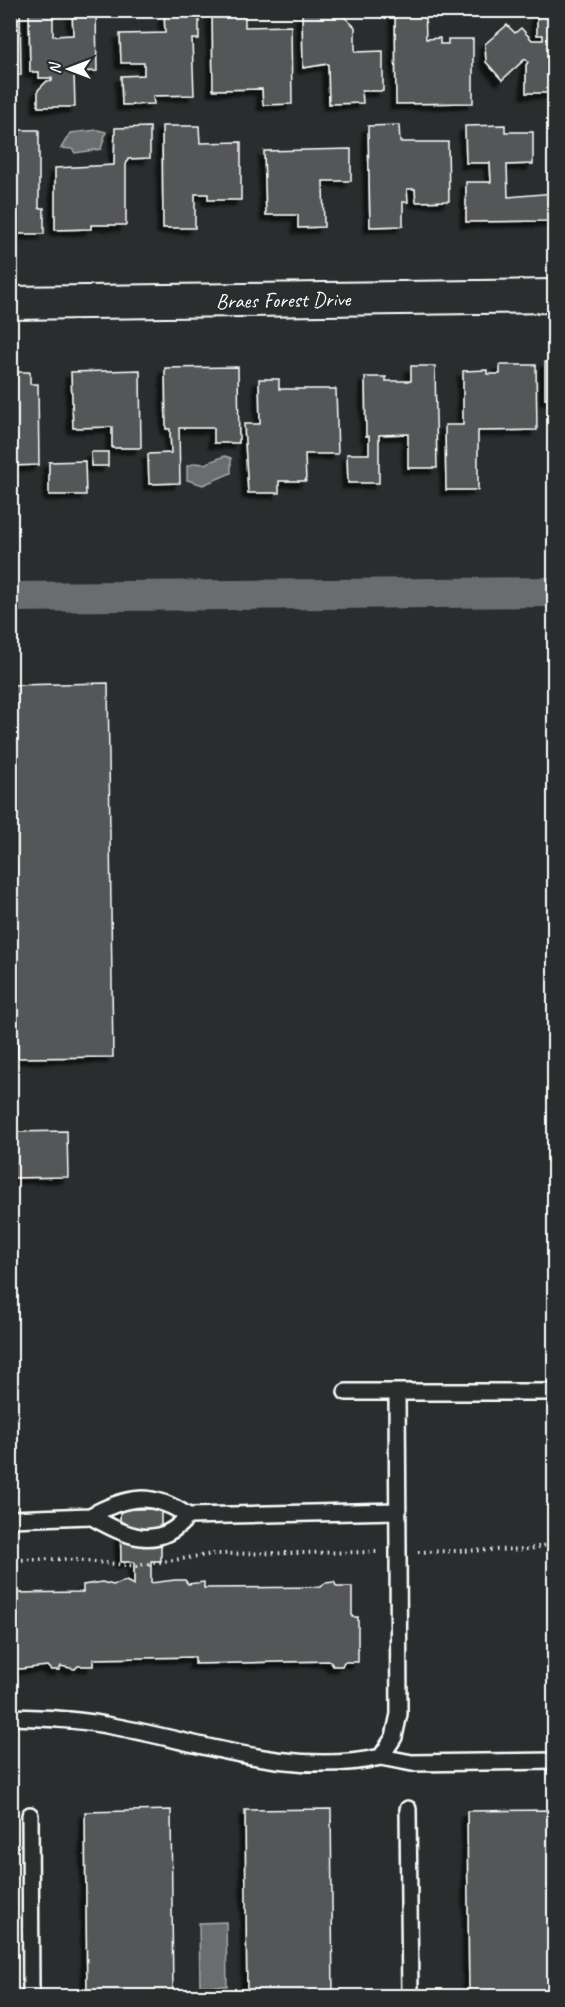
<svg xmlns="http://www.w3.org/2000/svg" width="565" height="2007" font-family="Caveat,sans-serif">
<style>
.water{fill:#6a6c6d;stroke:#a6a7a7;stroke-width:1.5}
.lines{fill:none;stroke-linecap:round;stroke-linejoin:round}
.canal{stroke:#6a6c6d;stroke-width:30}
.building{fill:#555758;stroke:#fff;stroke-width:1.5;filter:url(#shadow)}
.service-casing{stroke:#fff;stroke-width:20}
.minor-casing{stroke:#fff;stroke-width:36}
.path{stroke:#fff;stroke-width:4;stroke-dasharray:1.5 4.5;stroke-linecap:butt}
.service{stroke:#2a2d2e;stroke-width:15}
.minor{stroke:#2a2d2e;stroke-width:32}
.labels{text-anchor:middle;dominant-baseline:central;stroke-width:4.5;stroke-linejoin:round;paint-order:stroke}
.street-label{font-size:21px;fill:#fff;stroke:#2a2d2e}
</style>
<defs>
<filter id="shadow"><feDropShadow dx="-5.5" dy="5.5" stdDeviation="1.5" flood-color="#0009"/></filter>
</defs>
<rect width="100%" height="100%" fill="#2a2d2e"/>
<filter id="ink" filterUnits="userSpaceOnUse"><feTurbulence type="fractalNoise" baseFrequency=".0167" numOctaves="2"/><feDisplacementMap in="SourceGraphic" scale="12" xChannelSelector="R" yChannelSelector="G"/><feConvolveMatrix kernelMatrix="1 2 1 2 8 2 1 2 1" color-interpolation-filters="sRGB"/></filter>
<g filter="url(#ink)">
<path class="water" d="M98 130 106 132 101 149 75 153 72 149 61 148 70 133Z
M225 456 231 458V473L203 485 187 480V466L196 463 204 464Z
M226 1922 227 1986H200L199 1923Z"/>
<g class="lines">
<path class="canal" d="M10 597 554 592"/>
</g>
<path class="building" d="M10 10H20L21 75H10Z
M72 10H96L97 71 74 72 75 107H38V90L47 81H52V78H39V72H30L29 13 53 12V36L73 35Z
M199 10V39H192L194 95 153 96 154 104 122 105 121 76 144 75V63H121L120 34 165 33 164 11Z
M212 10H245V27L291 26 292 104 263 105 262 89 213 90Z
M302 10H337L355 27V52L383 51V91H362L363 103 329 104 328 64 303 68Z
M395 10H425L426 39 440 38V44H448V39H473V103L396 104Z
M537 10H554V93H526V65L528 62 525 59 502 80 486 62 485 44 507 25 515 33 521 28 532 40H543V35H537Z
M399 125 400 142H448L449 201 416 202 415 189H407L408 202H403V226L370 227 368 126Z
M505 125V132H533V164L507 165 508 197 554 193V221L466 222V182H491L490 163H466L465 126Z
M162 126H199L200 143 241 142V200H208V194H195V228H163Z
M150 127V158L128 159 126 165V225H91V229L55 230V168L114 165 115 128Z
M14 130H39V208H44V234H10V158H14Z
M351 149V181H323L324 227 298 228V215H266L264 151Z
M545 362H554V434V399H545Z
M500 365H536L537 430 478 431V490H446L445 425H463V371L487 370V374H500Z
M411 366H435L437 468H408V434L379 435V483H348L347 454H369V436H366L365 377H386V381H411Z
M238 367 239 443H214V428H179L180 483 149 484 148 454 171 453 170 429H166L165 368Z
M140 370 141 448H112V427L73 428 71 372Z
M10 372H30V384H38L39 465 10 466Z
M259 379H279V389H336L338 454H305L306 481H279V493H248L244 424H260Z
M91 452H108V466H91Z
M85 461 86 495H49V462Z
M108 683 113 1057 18 1058 13 685Z
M67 1131 68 1177 10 1178V1132Z
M120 1509H161V1561H151V1583L175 1580H185L188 1584 204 1582V1588L321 1587 325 1583 334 1582 337 1587H352V1617H358V1662H344L342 1666H333L330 1661 195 1664V1657L93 1659V1666H78L75 1669 61 1666 59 1670H51L47 1666 10 1670V1593L83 1592V1585L102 1582 113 1585 126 1581 134 1585V1562H121Z
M331 1809 333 1996H247L245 1810Z
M171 1810 173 1996H87L85 1812Z
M553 1810 554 1996H469L467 1811Z"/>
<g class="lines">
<g class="service-casing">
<path id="service" d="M346 1392H554
M188 1516C157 1553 125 1535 90 1516 127 1496 152 1491 188 1516L397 1511
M10 1519 90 1516
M10 1717C42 1718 75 1719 106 1725 196 1740 289 1778 381 1757L394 1737 399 1714 397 1392
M381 1757 412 1763 554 1761
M408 1809 410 1996
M30 1815 31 1996"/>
</g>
<g class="minor-casing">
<path id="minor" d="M10 303 554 296"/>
</g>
<path class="path" d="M418 1552 530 1549 554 1543
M10 1560 65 1559 136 1566 213 1554 378 1552"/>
<use href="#service" class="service"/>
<use href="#minor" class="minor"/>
</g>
</g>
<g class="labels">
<g class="street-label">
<text transform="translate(283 300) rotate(-1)">Braes Forest Drive</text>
</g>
</g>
<rect width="565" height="2007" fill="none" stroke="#2a2d2e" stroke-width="36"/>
<rect x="18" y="18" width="529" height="1971" fill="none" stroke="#fff" stroke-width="2" filter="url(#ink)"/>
<g transform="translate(69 69) rotate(270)" stroke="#2a2d2e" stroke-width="4.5" paint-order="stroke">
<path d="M0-4.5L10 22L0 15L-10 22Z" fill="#ffffff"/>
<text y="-9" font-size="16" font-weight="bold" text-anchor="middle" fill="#ffffff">N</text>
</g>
</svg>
